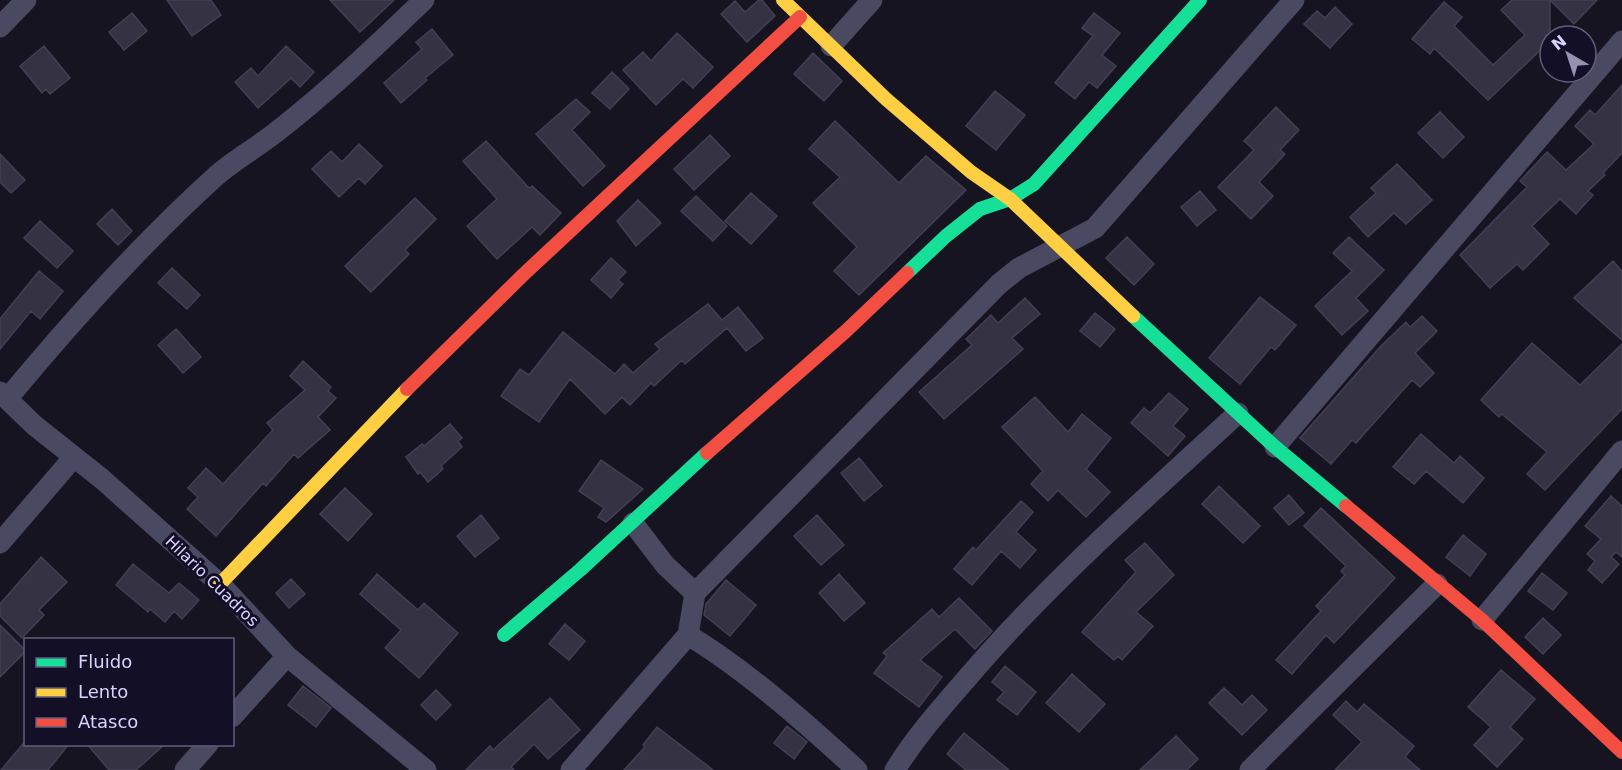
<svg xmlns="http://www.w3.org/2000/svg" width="1622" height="770" font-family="'DejaVu Sans',sans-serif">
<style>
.building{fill:#343243;stroke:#433f54;stroke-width:1.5}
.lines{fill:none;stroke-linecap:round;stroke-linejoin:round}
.street{stroke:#4a4962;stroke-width:21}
.fast{stroke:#16e098;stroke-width:14}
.slow{stroke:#ffcf43;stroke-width:14}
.jam{stroke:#f24e42;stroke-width:14}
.labels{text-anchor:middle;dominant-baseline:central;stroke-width:6;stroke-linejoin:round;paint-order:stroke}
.street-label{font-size:16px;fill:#d9d4ff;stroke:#130f26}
</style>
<rect width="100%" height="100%" fill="#161421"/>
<path class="building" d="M167 0H211L221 15 192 36Z
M330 0H394L360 32Z
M759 0H762L775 16 747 42 721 14 735 1 745 12Z
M1512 0H1550V41L1488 100 1434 48 1430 54 1412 39 1444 2 1462 17 1454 26 1493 65 1525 35 1501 10Z
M1550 0H1597L1574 24Z
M1335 7 1352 24 1330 48 1304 24 1317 11 1325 18Z
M132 13 147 31 124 50 109 32Z
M1094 13 1120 33 1102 55 1116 66 1097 88 1089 82 1075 99 1055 83 1093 36 1082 28Z
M432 29 453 55 425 78 427 80 401 103 384 83 422 49 416 42Z
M677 33 713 67 693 88 683 79 656 105 623 70 643 52 651 61Z
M44 46 70 78 50 94 46 89 42 93 20 66Z
M286 46 314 72 300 87 291 78 258 108 235 82 251 68 258 76Z
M813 53 842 81 824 101 794 74Z
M612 72 629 89 610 109 592 93Z
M1622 85V153L1603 173 1605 175 1588 191 1593 195 1576 214 1560 199 1532 226 1549 244 1523 270 1517 264 1490 288 1460 255 1527 187 1520 181 1547 152 1566 170 1594 144 1575 126 1590 110 1595 115Z
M995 91 1025 115 996 150 966 126Z
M576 99 590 112 572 130 605 166 583 186 536 134Z
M1276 107 1299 130 1280 150 1285 154 1259 182 1273 196 1251 219 1218 187 1254 150 1244 141Z
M1440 112 1464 137 1443 158 1418 133Z
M835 121 899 183 926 156 966 190 859 295 834 271 857 247 813 203 840 177 809 149Z
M710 135 730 156 694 190 674 169Z
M486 141 529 188 532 186 561 213 540 235 532 227 497 259 467 226 497 199 463 161Z
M359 144 382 166 365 184 359 178 339 197 312 169 331 151 342 162Z
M0 154 25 180 11 193 0 182Z
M1397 164 1432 200 1406 224 1394 213 1368 237 1350 217 1376 193 1371 188Z
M1200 191 1216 210 1197 226 1181 207Z
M751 193 777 216 751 244 725 221Z
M696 196 727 226 713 241 681 211Z
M415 198 436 219 405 250 409 254 371 292 345 266Z
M638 200 661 223 636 246 617 221Z
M112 209 132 231 118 245 97 224Z
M40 221 73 251 57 268 24 238Z
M1127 237 1154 264 1134 285 1106 258Z
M1349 237 1384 270 1356 298 1368 311 1342 335 1315 306 1352 271 1333 253Z
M611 258 626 272 618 280 623 284 611 298 591 280Z
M1613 261 1622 271V340L1574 298Z
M172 268 200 295 187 309 158 283Z
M39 271 63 291 40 319 31 311 0 349V319Z
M1260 297 1296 325 1275 350 1271 347 1240 384 1209 358Z
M1025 298 1040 314 1012 338 1023 349 944 419 919 392 972 345 966 339 991 315 998 323Z
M708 304 722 320 738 307 763 338 746 351 727 328 685 364 682 360 654 386 651 383 630 405 622 397 605 414 570 379 539 422 501 396 520 369 529 375 563 332 615 374 624 364 633 373 660 349 655 344Z
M1095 313 1115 329 1100 347 1080 331Z
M1422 316 1437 331 1415 353 1434 373 1420 387 1412 380 1356 443 1352 440 1331 464 1300 438 1381 346 1406 322 1410 327Z
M176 329 201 357 183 373 158 345Z
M1532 343 1580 385 1622 344V409L1545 490 1527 474 1547 452 1502 414 1499 417 1481 400Z
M303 361 331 387 328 391 336 398 318 417 330 430 298 458 294 454 266 486 263 483 216 536 187 509 198 497 188 488 206 468 223 484 273 430 267 423 305 390 290 376Z
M1169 393 1188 409 1173 426 1185 436 1168 456 1131 423 1144 408 1150 413Z
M1035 397 1068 432 1082 414 1111 438 1086 469 1110 492 1086 517 1058 490 1048 501 1031 484 1043 471 1002 427Z
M450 424 462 438 458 441 462 447 441 466 443 469 428 482 420 472 418 474 406 457 422 444 424 446Z
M1421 434 1454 463 1460 456 1484 478 1463 503 1426 471 1414 484 1393 467Z
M859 458 882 486 864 501 841 473Z
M601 460 643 489 606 522 598 517 604 508 579 491Z
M1219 486 1260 526 1243 543 1202 504Z
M345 488 372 514 348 541 320 514Z
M1289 495 1304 513 1289 525 1274 508Z
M1611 496 1622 506V557L1616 552 1611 557 1619 564 1602 583 1588 570 1595 561 1587 554 1601 539 1585 526Z
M1021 501 1033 512 1016 532 1036 550 1020 568 1001 551 972 585 954 569 973 547 976 550Z
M1321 508 1395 578 1334 643 1326 635 1292 674 1276 660 1321 611 1316 606 1345 575 1341 571 1346 566 1304 526Z
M481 515 499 538 475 557 457 536Z
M817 515 844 545 821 565 794 536Z
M1463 535 1486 554 1470 576 1446 557Z
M1145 543 1174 575 1136 612 1153 626 1122 660 1118 656 1114 660 1082 632 1136 572 1125 560Z
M41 557 67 582 39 610 44 615 22 638 0 616V604Z
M133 564 169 593 179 583 199 600 182 619 174 611 165 622 150 609 148 612 116 585Z
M1542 573 1567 593 1553 610 1528 591Z
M377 574 418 610 424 603 458 633 419 678 385 648 401 630 360 594Z
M839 574 865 603 844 621 819 593Z
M291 579 305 594 289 608 276 593Z
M726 580 756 605 730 636 704 615 706 604Z
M959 598 992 631 975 649 955 629 920 660 942 677 919 707 874 673 887 656 883 653 932 609 939 617Z
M1543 618 1561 635 1543 654 1525 637Z
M565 624 585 641 569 660 549 644Z
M0 625 26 651 0 677Z
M1005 666 1036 692 1017 715 997 700 1004 692 992 682Z
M1501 670 1535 699 1510 727 1523 739 1497 767 1474 745 1491 727 1468 707Z
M1072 674 1105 704 1079 732 1046 703Z
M303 686 331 708 316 727 288 705Z
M1224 688 1242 705 1252 695 1267 710 1242 735 1209 703Z
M436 690 451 705 436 720 421 705Z
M550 698 580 730 548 759 534 744 511 767 514 770H466L490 746 493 750Z
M1346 701 1357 712 1364 704 1414 746 1405 757 1420 770H1335L1362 742 1333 715Z
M787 726 807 742 794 759 774 743Z
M657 727 713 770H624L645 747 643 745Z
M964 733 1009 770H966L947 754Z
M1176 736 1198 759 1187 770H1140Z
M23 744H69L48 770H1Z
M87 744H165L136 770H109Z"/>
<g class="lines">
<path class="street" d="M0 27 26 0
M831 46 872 0
M0 392 34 425 102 479 220 584 287 656 426 770
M8 398C71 322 143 242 216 176 234 160 256 148 275 133 328 92 376 46 424 0
M1275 447 1622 41
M633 523 665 565 695 593 688 635C746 670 807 724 857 770
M0 543 74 457
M695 593 999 284 1019 268 1095 228 1294 0
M1482 620 1622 451
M232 717 287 656
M185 770 208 744
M571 770 688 635
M895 770C916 736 942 707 968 677 1050 581 1146 498 1238 413
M1250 770 1437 584"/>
<path class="fast" d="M907 273 946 236 980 209 1010 199 1034 184 1200 0
M1133 316 1275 447 1346 506
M504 635 580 570 707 453"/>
<path class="slow" d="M783 0 886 99 971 172 1010 199 1133 316
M220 584 407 389"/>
<path class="jam" d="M407 389 524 274 800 17
M707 453 846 331 907 273
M1346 506 1482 620 1622 752"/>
</g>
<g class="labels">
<g class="street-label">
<text transform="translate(212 581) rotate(44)">Hilario Cuadros</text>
</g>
</g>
<rect x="24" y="638" width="210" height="108" fill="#130f26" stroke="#625e7d" stroke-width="1.5"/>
<rect x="36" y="658" width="30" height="9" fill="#16e098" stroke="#625e7d" stroke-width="1.5"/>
<text x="78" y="668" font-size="18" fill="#d9d4ff">Fluido</text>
<rect x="36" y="688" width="30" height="9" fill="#ffcf43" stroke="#625e7d" stroke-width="1.5"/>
<text x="78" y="698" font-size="18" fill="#d9d4ff">Lento</text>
<rect x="36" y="718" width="30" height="9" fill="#f24e42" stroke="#625e7d" stroke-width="1.5"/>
<text x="78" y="728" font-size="18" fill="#d9d4ff">Atasco</text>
<g transform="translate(1568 54) rotate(321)"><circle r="28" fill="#130f26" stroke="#625e7d" stroke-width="1.5"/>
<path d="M0-4.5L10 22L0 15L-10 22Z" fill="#9591b1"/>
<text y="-9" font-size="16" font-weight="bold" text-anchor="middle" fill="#d9d4ff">N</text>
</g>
</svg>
